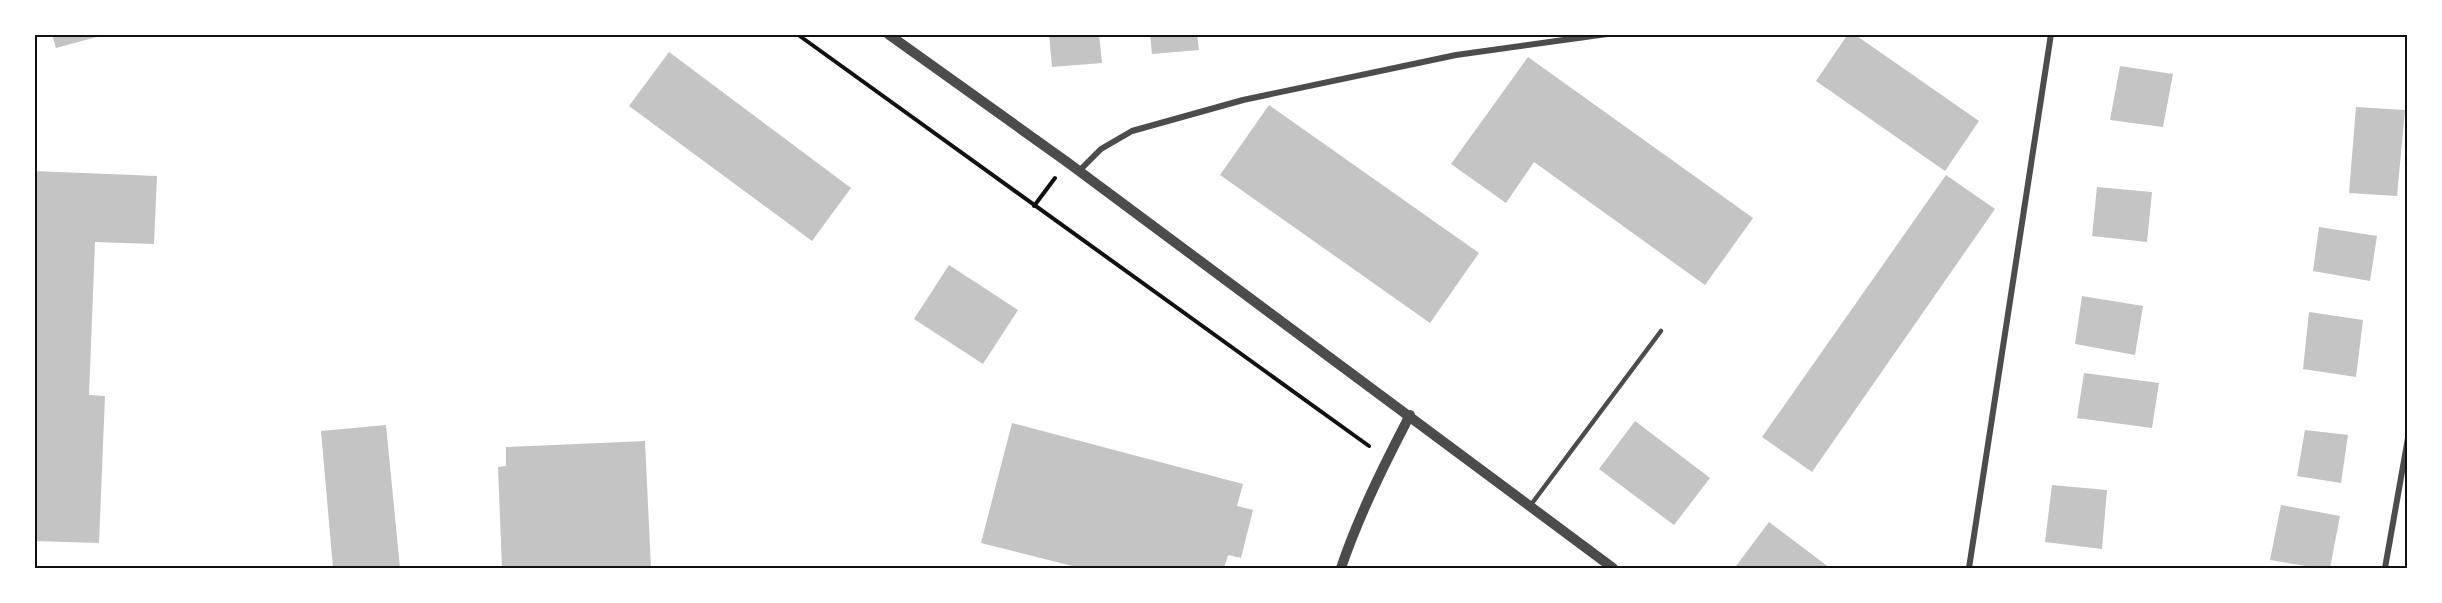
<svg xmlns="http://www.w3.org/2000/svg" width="2442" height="603" font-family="Ubuntu,sans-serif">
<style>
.building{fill:#c4c4c4}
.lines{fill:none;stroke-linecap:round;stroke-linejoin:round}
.path{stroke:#111;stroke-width:4}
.service{stroke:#4c4c4c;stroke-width:4.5}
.minor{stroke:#4c4c4c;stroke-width:6}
.tertiary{stroke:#4c4c4c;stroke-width:10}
.neatline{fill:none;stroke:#111;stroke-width:2}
</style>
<rect width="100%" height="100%" fill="#fff"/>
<path class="building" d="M52 34H104V35L56 48Z
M1049 34H1099L1102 63 1052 67Z
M1150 34H1197L1199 50 1152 54Z
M1848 34H1854L1979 121 1945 171 1816 81Z
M669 52 851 188 812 241 629 106Z
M1528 57 1753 218 1705 285 1534 162 1506 203 1451 164Z
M2120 66 2173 74 2163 127 2110 120Z
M1269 105 1479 253 1430 323 1220 175Z
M2356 107 2405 110 2397 196 2349 193Z
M34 171 157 176 154 244 95 242 89 395 105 396 99 543 34 541Z
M1946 175 1995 209 1812 472 1762 437Z
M2097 187 2152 192 2147 242 2092 236Z
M2319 227 2377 236 2370 281 2313 271Z
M949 265 1018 310 983 364 914 319Z
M2082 296 2143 306 2135 355 2075 344Z
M2309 312 2363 320 2356 377 2303 369Z
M2084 373 2159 383 2152 428 2077 418Z
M1635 421 1710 478 1674 525 1599 469Z
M1012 423 1243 484 1237 506 1253 510 1241 558 1228 555 1224 568H1080L981 543Z
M386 425 400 568H333L321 431Z
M2305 430 2348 435 2341 483 2297 476Z
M645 441 651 568H502L498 467 506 466V447Z
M2052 485 2107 490 2102 549 2045 542Z
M2281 505 2340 516 2330 568H2317L2270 560Z
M1769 522 1830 568H1739L1736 566Z"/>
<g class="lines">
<path class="path" d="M797 34 1369 446
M1034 206 1055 178"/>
<path class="service" d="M1530 506 1661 331"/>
<path class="minor" d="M1079 171 1101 149 1132 131 1243 100 1456 55 1607 34
M1969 568 2051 34
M2385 568 2408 438"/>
<path class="tertiary" d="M888 34 1067 162 1613 568
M1341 568C1359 515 1384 465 1410 415"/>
</g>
<rect width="2442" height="603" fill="none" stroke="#ffffff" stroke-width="72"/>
<rect x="36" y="36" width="2370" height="531" class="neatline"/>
</svg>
